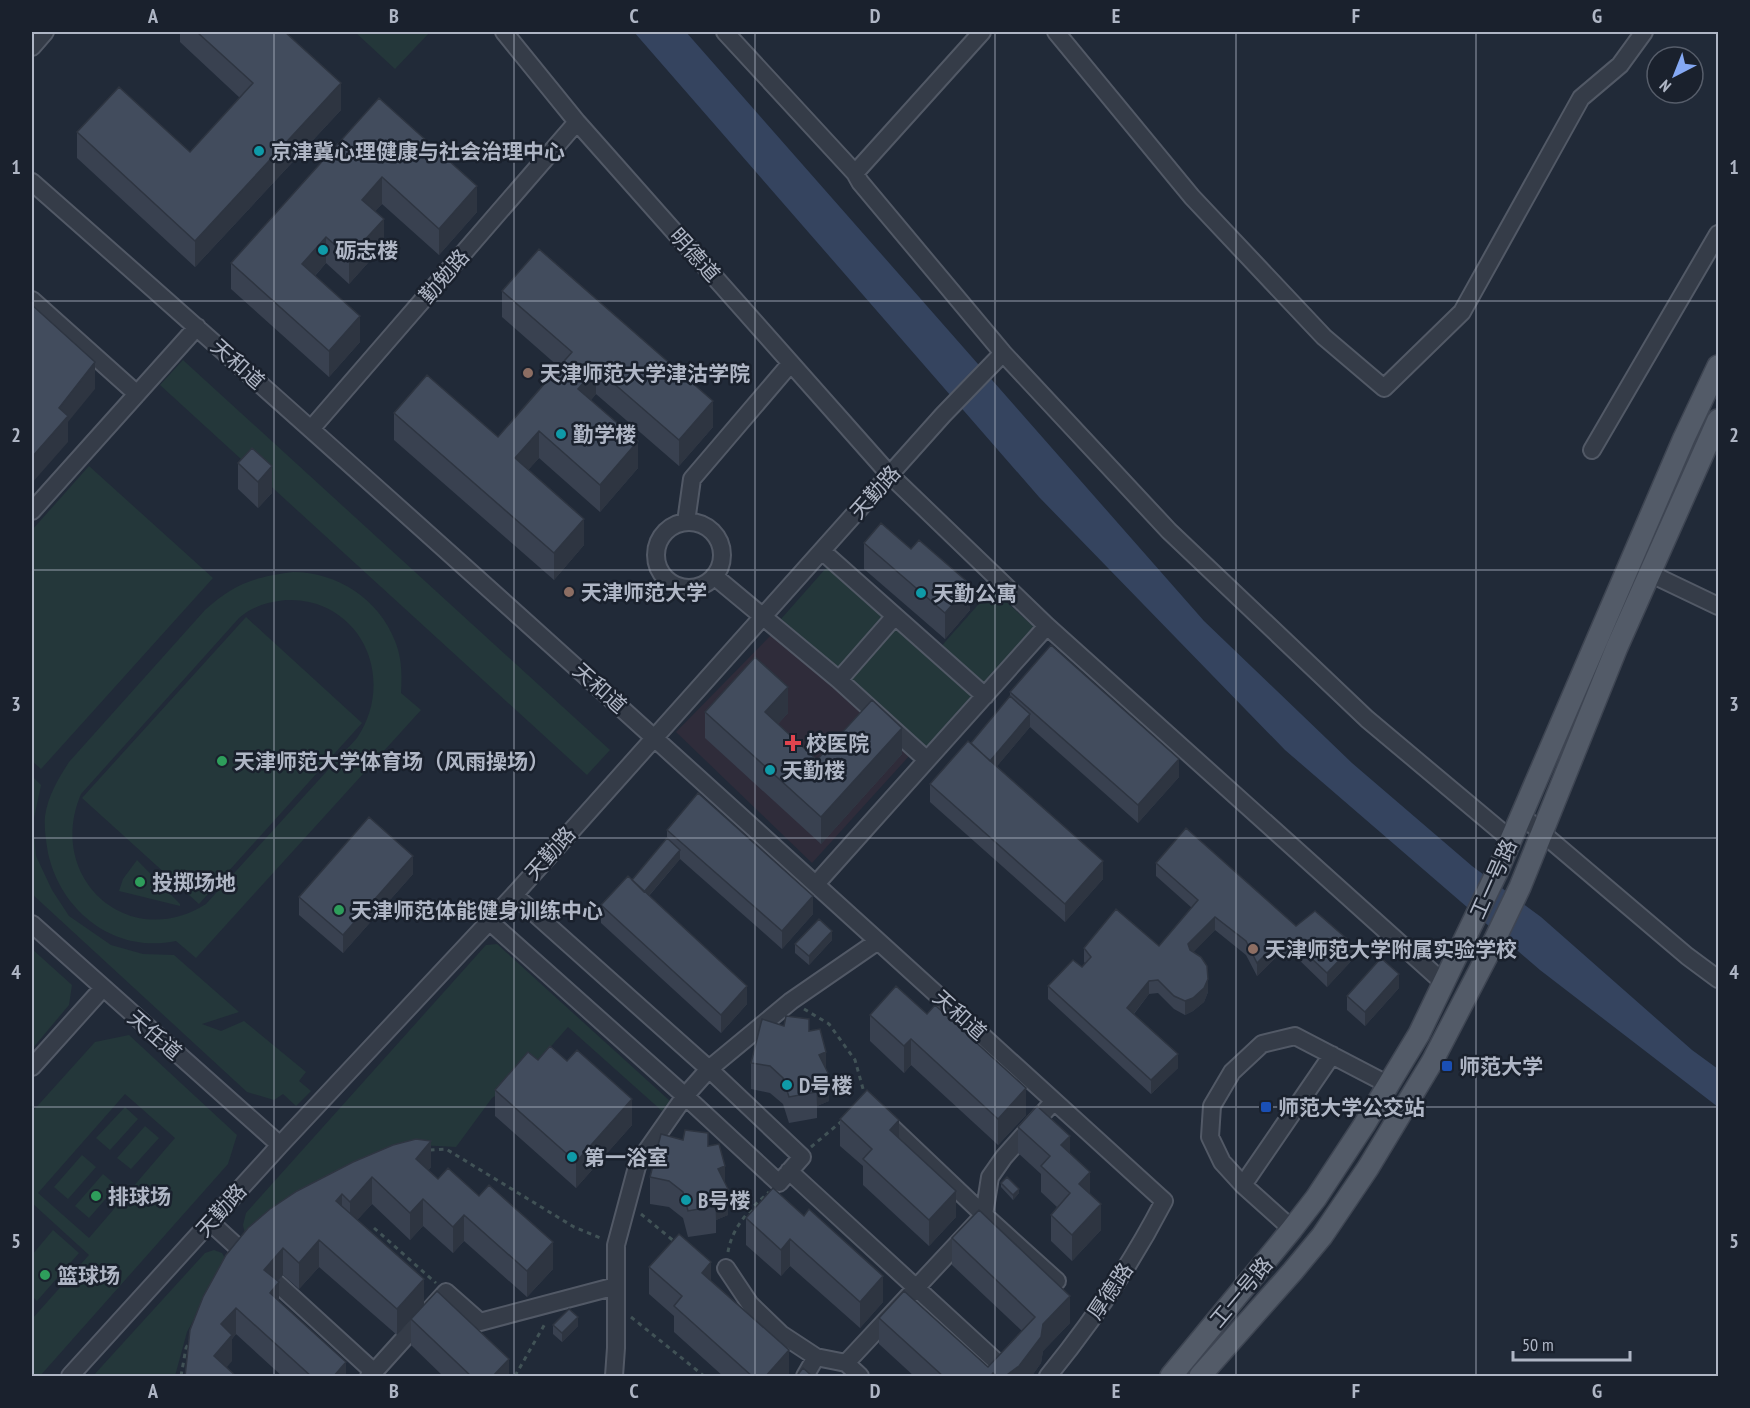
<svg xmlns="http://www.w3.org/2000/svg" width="1750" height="1408" font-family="'PT Sans Narrow','Noto Sans SC',sans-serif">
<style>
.medical{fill:#2f2c3a}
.green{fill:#24373a;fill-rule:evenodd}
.water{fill:#35445f}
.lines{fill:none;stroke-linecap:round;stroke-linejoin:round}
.minor-casing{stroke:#525966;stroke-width:20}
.major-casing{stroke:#3e4552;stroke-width:24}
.path{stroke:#415256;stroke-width:3;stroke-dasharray:4.5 4.5;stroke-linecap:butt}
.minor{stroke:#353c48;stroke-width:16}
.major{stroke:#535b68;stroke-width:21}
.wall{fill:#394150}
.shaded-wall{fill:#2e3541}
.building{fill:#424c5d;stroke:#2e3541;stroke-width:1.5}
.grid{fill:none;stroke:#afb6c5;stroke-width:1.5;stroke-opacity:0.55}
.culture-dot{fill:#0f9aa8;stroke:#1a212d;stroke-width:2}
.education-dot{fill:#8d6e63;stroke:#1a212d;stroke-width:2}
.health-dot{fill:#e0444e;stroke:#1a212d;stroke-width:2}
.leisure-dot{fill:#2e9e5b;stroke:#1a212d;stroke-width:2}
.transit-dot{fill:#1a4fb4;stroke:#1a212d;stroke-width:2}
.labels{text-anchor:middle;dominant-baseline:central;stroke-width:5;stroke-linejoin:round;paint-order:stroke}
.poi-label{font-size:21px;font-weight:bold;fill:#afb6c5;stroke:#1a212d;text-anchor:start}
.street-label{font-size:21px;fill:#afb6c5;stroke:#1a212d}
.neatline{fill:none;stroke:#afb6c5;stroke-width:2}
.grid-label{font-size:20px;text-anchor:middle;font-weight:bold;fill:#afb6c5}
</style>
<rect width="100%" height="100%" fill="#212a38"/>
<path class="medical" d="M774 632 911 754 812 863 676 732Z"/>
<path class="green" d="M355 32H430L395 69Z
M183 360 610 750 587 775 160 385Z
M89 466 213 578 41 769 32 761V530Z
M827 567 930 659 992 589 1035 628 927 750 781 619Z
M293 572C337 572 379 599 395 641 402 658 402 675 401 693L421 710 196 958 176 941C115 954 61 912 48 853 46 841 44 829 45 816 48 796 58 779 69 762L205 610C234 584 254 577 293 572ZM286 600C299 600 310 601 322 606 375 628 388 693 357 738L206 904C129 953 45 878 81 794L239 618C253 606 268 602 286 600Z
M246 617 362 723 199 904 82 798Z
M32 776 41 785 33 823 36 856 52 890 69 916 111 945 143 954 174 955 239 1012 202 1024 221 1031 244 1021 306 1072 299 1081 311 1091 296 1106 283 1094 274 1100 247 1092 32 894Z
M137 860 180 904V906L119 891 123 879Z
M497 944 670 1101 662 1111 568 1027 525 1076 492 1098 456 1147 419 1145 245 1234 243 1225 246 1213 486 945Z
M32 949 72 985 69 1005 32 1049Z
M129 1035 237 1135 228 1164 40 1376H32V1319L89 1255 32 1203V1112L95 1042ZM125 1094 175 1138 89 1238 38 1193Z
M125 1107 138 1119 110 1150 96 1138Z
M145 1126 159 1138 131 1169 117 1158Z
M82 1155 96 1167 68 1199 54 1187Z
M103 1174 117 1186 89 1218 75 1206Z
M53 1230 79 1253 37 1301 32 1296V1255Z
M214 1250 222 1253 226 1260 187 1332 175 1376H93L205 1253Z"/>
<path class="water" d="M634 32H686L1204 621 1352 763 1472 866 1541 917 1692 1050 1718 1069V1107L1540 970 1285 750 1039 497Z"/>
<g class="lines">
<g class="minor-casing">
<path id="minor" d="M504 32 577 122 890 475 1047 626 1444 983
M725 32 855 173 860 182 1003 353 1169 531 1367 719 1510 839
M1056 32 1192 197 1324 337 1384 388 1462 312 1581 98 1620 65 1644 32
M32 47 45 32
M855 173 982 32
M32 182C413 517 788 859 1164 1201 1132 1263 1092 1322 1048 1376
M32 300 137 394
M311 429 577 122
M1592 450 1718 234
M32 511 197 327
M686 522 692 479 791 363
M656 555a33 33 0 1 1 66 0a33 33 0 1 1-66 0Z
M822 551 985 696
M1649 573 1718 606
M714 576 839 680 927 760
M839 680 895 616
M1521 815 1687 956 1718 979
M816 884 1047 626
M514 895 709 1069 685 1096 638 1163 616 1245V1348L614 1376
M489 921 685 1096 779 1183 802 1157 709 1069 791 1001 878 941
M32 924 280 1145
M32 1067 103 988
M1054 1101 1004 1157 990 1177 984 1215 1057 1281
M789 1171 1012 1376
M1243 1185 1332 1055
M210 1222 374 1372 369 1376
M1292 1229 1243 1185 1222 1162 1210 1137 1212 1106 1232 1072 1262 1044 1295 1036 1389 1085
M726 1268 750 1304 781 1334 816 1357 846 1363 984 1215 883 1119
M846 1363 860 1376
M374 1372 446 1292 480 1322 616 1286
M70 1376 280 1145 514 895 943 415 1003 353
M805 1376 816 1357"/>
</g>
<g class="major-casing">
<path id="major" d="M1171 1376 1292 1229 1316 1198 1364 1125 1419 1034 1497 872 1684 438 1718 366
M1200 1376 1293 1271 1322 1236 1368 1168 1432 1062 1486 958 1520 887 1617 647 1718 420"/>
</g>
<path class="path" d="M804 1009 829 1024 855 1060 865 1096
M811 1147 843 1120
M430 1150 446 1149 574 1227 603 1239
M641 1214 675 1242
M374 1228 436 1283
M728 1252C732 1227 750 1209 769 1192
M631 1317 704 1376
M181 1376 186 1348 191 1339
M515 1376 546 1322"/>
<use href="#minor" class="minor"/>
<use href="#major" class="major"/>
</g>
<path class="wall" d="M180 32H285L341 110 195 267 77 158V132L190 152 240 98 180 42Z
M379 98 477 212 439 255 382 204 375 211 384 245 349 284 326 263 315 276 360 342 329 377 231 289V263Z
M502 291 713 427 679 466 596 394 591 400 638 468 600 512 539 458 528 470 584 545 554 580 394 440V413L498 437 559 367 502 317Z
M238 463 272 493 258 508 238 489Z
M864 543 970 610 945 639 864 569Z
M1010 692 1179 777 1138 823 1030 727 997 766 1103 879 1065 922 930 802V784L971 743 1010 696Z
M705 712 788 713 778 724 817 760 902 754 821 844 705 738Z
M667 830 813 914 782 949 680 859 649 896 747 1004 721 1033 601 923V905L632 880 667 838Z
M1156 863 1296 926 1354 958 1327 987 1293 954H1279L1257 976 1246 955 1215 930 1193 952 1208 992 1204 1002 1193 1011 1185 1015 1174 1009 1158 993 1149 994 1134 1014 1178 1068 1151 1094 1048 999V986L1082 967 1085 963 1084 962V948L1159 946 1192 908 1156 876Z
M413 874 343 953 299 915V897Z
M832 940 809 965 795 953V944Z
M1399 988 1365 1026 1347 1010V996Z
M927 1014 1026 1115 998 1145 911 1065 904 1073 870 1041V1015Z
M784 1026 809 1031 826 1069 829 1101 817 1106V1118L789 1123 783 1104 770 1093 751 1089V1063Z
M538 1060 632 1125 576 1188 495 1116V1090Z
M840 1119 899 1138 956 1217 929 1246 863 1185V1166L840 1146Z
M1018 1127 1070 1153 1090 1194 1101 1230 1072 1261 1051 1241V1215L1057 1207 1041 1192V1174L1018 1153Z
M683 1140 708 1146 725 1184 728 1215 716 1220V1233L688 1237 683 1218 669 1207 650 1204V1177Z
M431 1167 428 1171 438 1179 553 1269 527 1297 464 1241 453 1253 423 1226 410 1240 372 1204 357 1220 424 1305 509 1377H444L411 1345V1319L397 1335 319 1267 299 1289 283 1275 278 1281 279 1301 346 1377H283L236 1334 232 1339V1361L185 1377 297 1191Z
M1001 1183 1019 1193 1013 1200 1001 1187Z
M773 1188 883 1302 860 1328 790 1266 781 1276 746 1245V1218Z
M952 1238 1070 1323 1043 1351 1041 1363 1031 1377H915L879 1344V1318L988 1367 1022 1331 952 1265Z
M649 1267 711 1281 789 1377H724L674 1332V1316L649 1294Z
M553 1325 578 1326 562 1342 553 1334Z"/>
<path class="shaded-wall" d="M341 83V110L195 267V241Z
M382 177V204L362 226V200Z
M477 186V212L439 255V229Z
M384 219V245L349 284V257Z
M326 237V263L302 290V264Z
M360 316V342L329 377V351Z
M95 362V389L68 422V442L32 483V457L59 408Z
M596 368V394L578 415V389Z
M713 401V427L679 466V440Z
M539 431V458L515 485V458Z
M638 441V468L600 512V485Z
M272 466V493L258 508V482Z
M584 519V545L554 580V553Z
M970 584V610L945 639V613Z
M788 687V713L765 738V712Z
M1030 714V727L988 777V763Z
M902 728V754L821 844V817Z
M1179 759V777L1138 823V805Z
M680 850V859L640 906V897Z
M413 856V874L343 953V935Z
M1103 861V879L1065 922V904Z
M813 896V914L782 949V931Z
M1215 917V930L1188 958V944Z
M832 931V940L809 965V956Z
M1279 941V954L1257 976V963Z
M1354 945V958L1327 987V973Z
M1399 974V988L1365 1026V1012Z
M1208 979V992L1204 1002 1193 1011 1185 1015V1001Z
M1149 981V994L1127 1022V1008Z
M747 986V1004L721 1033V1015Z
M911 1039V1065L904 1073V1046Z
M826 1052V1076L829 1075V1101L817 1106 816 1080 819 1055Z
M1178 1054V1068L1151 1094V1080Z
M1026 1088V1115L998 1145V1119Z
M632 1099V1125L576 1188V1162Z
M899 1120V1147L890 1130Z
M1070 1136V1162L1061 1145Z
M431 1141V1167L416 1186V1159Z
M725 1166V1190L728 1189V1215L716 1220 715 1194 718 1169Z
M1090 1172V1198L1079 1184Z
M372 1177V1204L350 1228V1202Z
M1019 1189V1193L1013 1200V1195Z
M956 1191V1217L929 1246V1220Z
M342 1194V1221L336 1201Z
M423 1199V1226L410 1240V1213Z
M1101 1204V1230L1072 1261V1235Z
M464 1215V1241L453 1253V1227Z
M790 1239V1266L781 1276V1250Z
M319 1240V1267L299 1289V1263Z
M553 1242V1269L527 1297V1271Z
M283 1248V1275L264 1296V1270Z
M711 1262V1289L702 1273Z
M883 1276V1302L860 1328V1302Z
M424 1279V1305L397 1335V1309Z
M279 1282V1308L270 1293Z
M1070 1296V1323L1043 1351 1041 1363 1031 1377H1004L1043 1324Z
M236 1308V1334L232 1339V1361L219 1377 214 1356 221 1324Z
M578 1317V1326L562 1342V1333Z
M789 1350V1377H765Z
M509 1359V1377H492Z
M346 1362V1377H333Z"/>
<path class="building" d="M197 32H285L341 83 195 241 77 132 119 87 190 152 253 83Z
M379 98 477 186 439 229 382 177 362 200 384 219 349 257 326 237 302 264 360 316 329 351 231 263Z
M539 249 713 401 679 440 596 368 578 389 638 441 600 485 539 431 515 458 584 519 554 553 394 413 427 375 498 437 572 352 502 291Z
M32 305 95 362 59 408 68 416 32 457Z
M252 448 272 466 258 482 238 463Z
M881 523 911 549 919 540 970 584 945 613 864 543Z
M1051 645 1179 759 1138 805 1010 692Z
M755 657 788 687 765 712 817 760 872 700 902 728 821 817 705 712Z
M1010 696 1030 714 990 761 971 743Z
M968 741 1103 861 1065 904 930 784Z
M698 793 813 896 782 931 667 830Z
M369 817 413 856 343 935 299 897Z
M1186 828 1296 926 1315 911 1354 945 1327 973 1293 941H1279L1257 963 1246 941 1215 917 1188 944 1190 950 1201 957 1207 966 1208 979 1204 988 1193 998 1185 1001 1174 996 1158 980 1149 981 1127 1008 1178 1054 1151 1080 1048 986 1073 960 1082 967 1091 957 1084 948 1116 909 1159 946 1198 900 1156 863Z
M667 838 680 850 644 892 632 880Z
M628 876 747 986 721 1015 601 905Z
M819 919 832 931 809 956 795 944Z
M1381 958 1399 974 1365 1012 1347 996Z
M896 986 927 1014 935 1005 1026 1088 998 1119 911 1039 904 1046 870 1015Z
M786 1016 809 1019V1031L820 1029 826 1052 819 1055 829 1075 816 1080 817 1092 789 1097 783 1078 770 1066 751 1063 762 1019 784 1026Z
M550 1046 567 1061 577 1050 632 1099 576 1162 495 1090 528 1052 538 1060Z
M867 1090 899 1120 890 1130 956 1191 929 1220 863 1159 872 1149 840 1119Z
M1037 1106 1070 1136 1061 1145 1090 1172 1079 1184 1101 1204 1072 1235 1051 1215 1070 1193 1041 1166 1050 1156 1018 1127Z
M685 1130 708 1133V1146L719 1144 725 1166 718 1169 728 1189 715 1194 716 1206 688 1211 683 1192 669 1181 650 1177 661 1134 683 1140Z
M416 1139 431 1141 416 1159 438 1179 448 1168 479 1196 489 1185 553 1242 527 1271 464 1215 453 1227 423 1199 410 1213 372 1177 350 1202 342 1194 336 1201 424 1279 397 1309 319 1240 299 1263 283 1248 264 1270 279 1282 270 1293 346 1362 333 1377H312L236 1308 221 1324 232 1335 214 1356 237 1377H185L190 1330 203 1297 226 1255 248 1228 270 1209 297 1191 353 1162 393 1145Z
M1007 1177 1019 1189 1013 1195 1001 1183Z
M773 1188 804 1216 809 1209 883 1276 860 1302 790 1239 781 1250 746 1218Z
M979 1210 1070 1296 1043 1324 1041 1337 1019 1366 1004 1377H999L993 1373 990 1377H944L879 1318 904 1291 988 1367 1035 1317 952 1238Z
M679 1234 711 1262 702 1273 789 1350 765 1377H753L674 1306 682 1296 649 1267Z
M437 1291 509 1359 492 1377H472L411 1319Z
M569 1309 578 1317 562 1333 553 1325Z
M803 1368 813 1377H796Z"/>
<path class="grid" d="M274 32V1376M514 32V1376M755 32V1376M995 32V1376M1236 32V1376M1476 32V1376M32 301H1718M32 570H1718M32 838H1718M32 1107H1718"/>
<g class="culture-dot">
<circle cx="259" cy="151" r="6"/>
<circle cx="323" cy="250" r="6"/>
<circle cx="561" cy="434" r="6"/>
<circle cx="921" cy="593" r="6"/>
<circle cx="770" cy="770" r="6"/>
<circle cx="787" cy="1085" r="6"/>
<circle cx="572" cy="1157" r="6"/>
<circle cx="686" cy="1200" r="6"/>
</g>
<g class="education-dot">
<circle cx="528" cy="373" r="6"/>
<circle cx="569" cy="592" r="6"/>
<circle cx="1253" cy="949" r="6"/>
</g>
<path class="health-dot" d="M790 734h6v6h6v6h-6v6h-6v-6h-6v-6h6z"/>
<g class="leisure-dot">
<circle cx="222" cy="761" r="6"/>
<circle cx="140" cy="882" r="6"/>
<circle cx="339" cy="910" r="6"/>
<circle cx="96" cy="1196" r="6"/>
<circle cx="45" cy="1275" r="6"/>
</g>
<g class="transit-dot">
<rect x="1441" y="1060" width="12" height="12" rx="3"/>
<rect x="1260" y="1101" width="12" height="12" rx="3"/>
</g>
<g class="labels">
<g class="poi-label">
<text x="271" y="151">京津冀心理健康与社会治理中心</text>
<text x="335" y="250">砺志楼</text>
<text x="540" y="373">天津师范大学津沽学院</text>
<text x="573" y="434">勤学楼</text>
<text x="581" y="592">天津师范大学</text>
<text x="933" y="593">天勤公寓</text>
<text x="806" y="743">校医院</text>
<text x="234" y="761">天津师范大学体育场（风雨操场）</text>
<text x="782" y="770">天勤楼</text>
<text x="152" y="882">投掷场地</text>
<text x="351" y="910">天津师范体能健身训练中心</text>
<text x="1265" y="949">天津师范大学附属实验学校</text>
<text x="1459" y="1066">师范大学</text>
<text x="799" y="1085">D号楼</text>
<text x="1278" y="1107">师范大学公交站</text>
<text x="584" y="1157">第一浴室</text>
<text x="108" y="1196">排球场</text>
<text x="698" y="1200">B号楼</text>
<text x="57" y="1275">篮球场</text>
</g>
<g class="street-label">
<text transform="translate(695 255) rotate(48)">明德道</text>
<text transform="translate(444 276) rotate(-49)">勤勉路</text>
<text transform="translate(238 364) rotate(42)">天和道</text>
<text transform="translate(875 492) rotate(-48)">天勤路</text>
<text transform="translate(600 688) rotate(42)">天和道</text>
<text transform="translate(550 853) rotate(-48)">天勤路</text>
<text transform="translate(1493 879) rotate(-66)">工一号路</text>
<text transform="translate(960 1015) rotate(42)">天和道</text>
<text transform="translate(155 1035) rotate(41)">天任道</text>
<text transform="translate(221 1210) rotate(-48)">天勤路</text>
<text transform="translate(1110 1291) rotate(-56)">厚德路</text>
<text transform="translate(1241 1292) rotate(-50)">工一号路</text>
</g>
</g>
<rect width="1750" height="1408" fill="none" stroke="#1a212d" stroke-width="66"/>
<g transform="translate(1675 75) rotate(222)"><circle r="28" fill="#1a212d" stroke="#565d6a" stroke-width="1.5"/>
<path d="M0-4.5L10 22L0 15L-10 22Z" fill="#85a9f4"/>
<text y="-9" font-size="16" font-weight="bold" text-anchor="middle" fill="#afb6c5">N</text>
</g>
<path d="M1513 1351v9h117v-9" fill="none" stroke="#afb6c5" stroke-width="3"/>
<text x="1522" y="1351" font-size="18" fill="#afb6c5" stroke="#1a212d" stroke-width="4.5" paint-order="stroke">50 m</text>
<rect x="33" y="33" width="1684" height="1342" class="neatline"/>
<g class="grid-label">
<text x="153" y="23">A</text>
<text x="394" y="23">B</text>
<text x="634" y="23">C</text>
<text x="875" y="23">D</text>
<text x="1116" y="23">E</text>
<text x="1356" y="23">F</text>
<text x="1597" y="23">G</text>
<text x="16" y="174">1</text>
<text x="1734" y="174">1</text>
<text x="16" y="442">2</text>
<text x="1734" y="442">2</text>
<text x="16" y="711">3</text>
<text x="1734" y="711">3</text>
<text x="16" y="979">4</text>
<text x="1734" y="979">4</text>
<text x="16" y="1248">5</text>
<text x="1734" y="1248">5</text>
<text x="153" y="1398">A</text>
<text x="394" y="1398">B</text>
<text x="634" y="1398">C</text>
<text x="875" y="1398">D</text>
<text x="1116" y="1398">E</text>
<text x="1356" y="1398">F</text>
<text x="1597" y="1398">G</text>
</g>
</svg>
